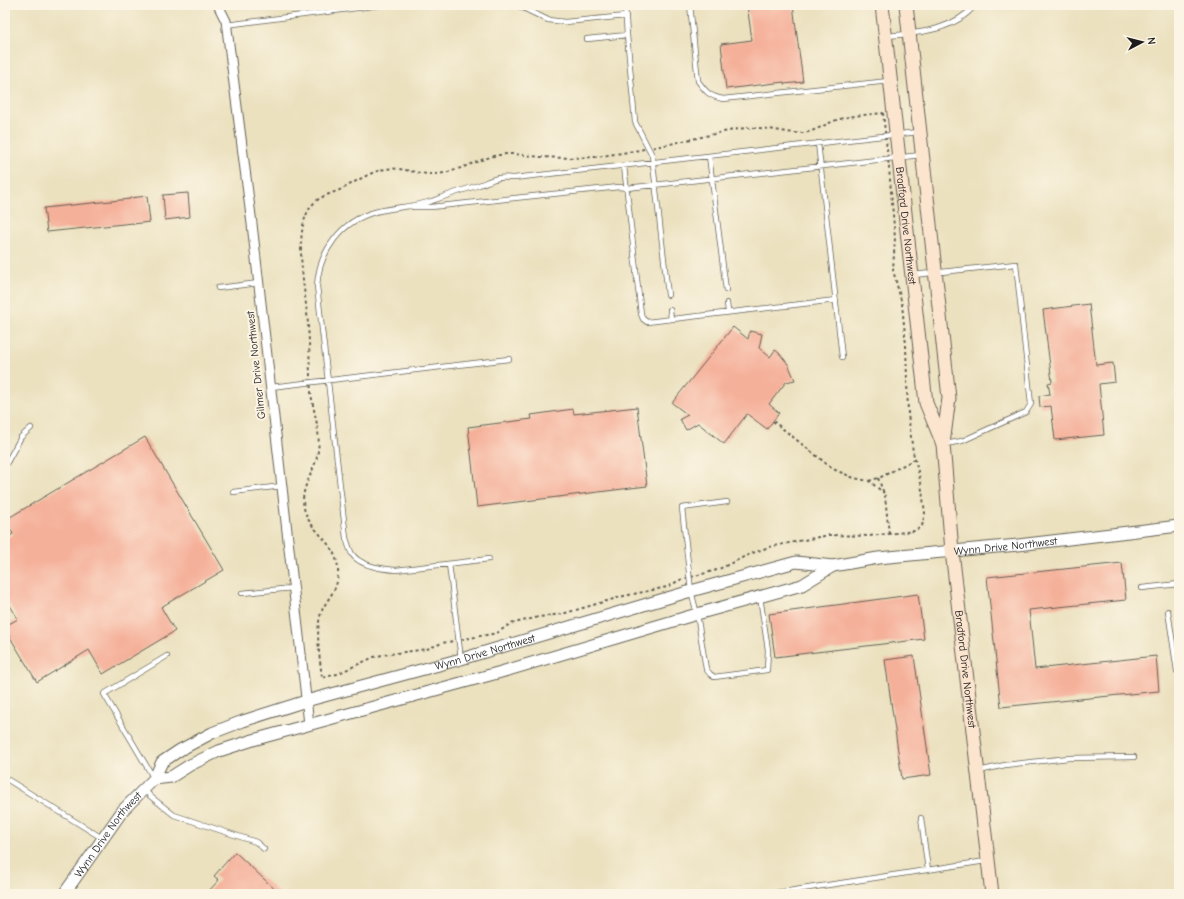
<svg xmlns="http://www.w3.org/2000/svg" width="1184" height="899" font-family="'Comic Neue',sans-serif">
<style>
.building{fill:#f5b09a}
.lines{fill:none;stroke-linecap:round;stroke-linejoin:round}
.service-casing{stroke:#646155;stroke-width:6}
.minor-casing{stroke:#646155;stroke-width:11}
.tertiary-casing{stroke:#646155;stroke-width:13}
.secondary-casing{stroke:#646155;stroke-width:15}
.path{stroke:#646155;stroke-width:2;stroke-dasharray:3 3;stroke-linecap:butt}
.service{stroke:#fff;stroke-width:4.5}
.minor{stroke:#fff;stroke-width:9}
.tertiary{stroke:#fff;stroke-width:11}
.secondary{stroke:#fce5cf;stroke-width:13}
.labels{text-anchor:middle;dominant-baseline:central;stroke-width:4;stroke-linejoin:round;paint-order:stroke}
.street-label{font-size:11px;fill:#1c1c1c;stroke:#fcf5e5}
</style>
<rect width="100%" height="100%" fill="#fcf5e5"/>
<filter id="ink" filterUnits="userSpaceOnUse"><feTurbulence type="fractalNoise" baseFrequency=".025" numOctaves="2"/><feDisplacementMap in="SourceGraphic" scale="8" xChannelSelector="R" yChannelSelector="G"/><feConvolveMatrix kernelMatrix="1 2 1 2 8 2 1 2 1" color-interpolation-filters="sRGB"/></filter>
<filter id="wash" filterUnits="userSpaceOnUse"><feTurbulence type="fractalNoise" baseFrequency=".012" numOctaves="4" result="noise"/><feDisplacementMap in="SourceGraphic" scale="16" xChannelSelector="R" yChannelSelector="G"/><feGaussianBlur stdDeviation="0.9" result="paint"/><feColorMatrix in="noise" values="0 0 0 0 0 0 0 0 0 0 0 0 0 0 0 0 0 1.4 0 .05"/><feComposite in="paint" operator="in"/></filter>
<g filter="url(#wash)">
<rect width="100%" height="100%" fill="#ebe1bf"/>
<g id="blocks">
<path class="building" d="M747 5H793L803 82 784 84V82L726 89 721 44 752 40Z
M188 193 190 217 165 220 163 195Z
M147 196 150 222 133 224V223L47 232 44 208 130 199V198Z
M1089 304 1096 365 1113 363 1115 382 1099 384 1104 435 1055 440 1051 406 1040 407 1039 396 1050 394 1048 383 1052 382 1043 310Z
M733 327 748 339 750 331 762 334 759 348 770 357 775 350 779 353 788 364 795 380 786 382 769 404 779 413 767 429 747 414 724 444 698 423 686 430 680 419 688 415 672 403Z
M637 407 647 486 477 507 468 427 532 419 531 415 573 409 574 414Z
M145 437 224 570 161 607 175 631 103 674 89 650 37 682 5 629V626L18 619 5 597V539L13 534 5 520Z
M1122 563 1126 600 1029 610 1035 669 1156 656 1159 691 1001 707 987 577Z
M918 594 924 639 775 657 769 614Z
M914 656 931 775 902 779 885 660Z
M235 852 280 894H206L219 880 214 876Z"/>
</g>
</g>
<g filter="url(#ink)">
<use href="#blocks" fill-opacity="0" stroke="#646155" stroke-width="1"/>
<g class="lines">
<g class="service-casing">
<path id="service" d="M517 5 548 20 565 22 626 16
M625 5 627 35
M690 5 698 81C706 92 709 96 723 99L889 81
M226 25 380 5
M887 36C917 33 954 31 975 5
M587 39 627 35 635 122 652 155 668 295
M818 143 842 357
M709 156 726 290
M624 166 641 314 643 319 647 322 836 300
M413 207H431L619 187 627 188 921 155
M913 275 1016 264 1031 404 1026 412 962 441 945 444
M218 288 259 283
M727 303 728 312
M670 310 671 319
M271 387 509 359
M5 466 21 437 31 428
M233 492 282 486
M727 502 682 508 691 591 697 614 706 669 710 674 714 677 767 670 768 650 760 597
M489 559 396 570C383 569 360 566 352 554 349 549 348 543 346 538L317 286C319 252 341 221 375 212 394 207 414 207 432 201 448 195 463 190 479 185 485 183 492 179 499 178 504 177 509 178 514 178L918 132
M449 564 461 659
M1142 588 1179 584
M242 593 293 588
M1168 611 1177 671
M979 771 1005 765 1069 758 1134 757
M153 777 104 694 167 656
M5 778 102 838
M144 789 150 796 174 815 256 842 264 849
M921 818 928 870
M769 894 986 861"/>
</g>
<g class="minor-casing">
<path id="minor" d="M218 5 226 21 252 224 309 724"/>
</g>
<g class="tertiary-casing">
<g id="tertiary">
<path d="M154 779 171 777 190 765 219 751 253 740 501 672 697 614 802 585 833 566"/>
<path id="s1" d="M64 894 123 810 154 779 162 762 180 750 212 733 243 721 306 701 461 659 691 591 796 562 833 566 878 558 1018 545 1179 526"/>
</g>
</g>
<g class="secondary-casing">
<g id="secondary">
<path id="s2" d="M882 5 926 403 943 444"/>
<path id="s3" d="M906 5 949 398 943 444 952 551 992 894"/>
</g>
</g>
<path class="path" d="M883 113 889 168 895 238 893 270 902 304 906 345 908 414 913 452 921 483 925 513 922 526 915 531 869 536 829 535 769 547 750 554 717 570 680 580 667 587 624 596 562 614 539 617 510 624 497 633 442 643 427 649 382 655 374 657 337 674 322 678C320 659 315 631 321 613 328 595 339 592 338 568 335 540 309 532 304 508 299 487 316 471 318 451 321 430 313 412 311 392 309 370 310 348 308 326 307 295 290 229 313 204 320 196 333 193 342 189 355 182 367 174 381 170 399 165 416 175 435 174 460 173 482 155 508 154 519 154 530 156 541 157 559 158 577 158 595 157 604 156 613 154 622 153 645 149 668 145 691 139 704 137 716 133 729 131 737 129 747 127 756 128 772 128 788 134 804 133 815 131 824 125 834 121 849 115 867 115 883 113Z
M773 421 833 469 854 478 869 481 884 493
M878 478 885 496 889 534
M869 481 881 477 915 459"/>
<use href="#service" class="service"/>
<use href="#minor" class="minor"/>
<use href="#tertiary" class="tertiary"/>
<use href="#secondary" class="secondary"/>
</g>
</g>
<g class="labels">
<g class="street-label">
<text stroke="none"><textPath href="#s2" startOffset="222">Bradford Drive Northwest</textPath></text>
<text transform="translate(256 365) rotate(-96)">Gilmer Drive Northwest</text>
<text stroke="none"><textPath href="#s1" startOffset="1043">Wynn Drive Northwest</textPath></text>
<text stroke="none"><textPath href="#s1" startOffset="508">Wynn Drive Northwest</textPath></text>
<text stroke="none"><textPath href="#s3" startOffset="668">Bradford Drive Northwest</textPath></text>
<text stroke="none"><textPath href="#s1" startOffset="74">Wynn Drive Northwest</textPath></text>
</g>
</g>
<rect width="1184" height="899" fill="none" stroke="#fcf5e5" stroke-width="20"/>
<g transform="translate(1142 42) rotate(83)" stroke="#fcf5e5" stroke-width="3" paint-order="stroke">
<path d="M0-3L7 15L0 10L-7 15Z" fill="#1c1c1c"/>
<text y="-6" font-size="11" font-weight="bold" text-anchor="middle" fill="#1c1c1c">N</text>
</g>
</svg>
